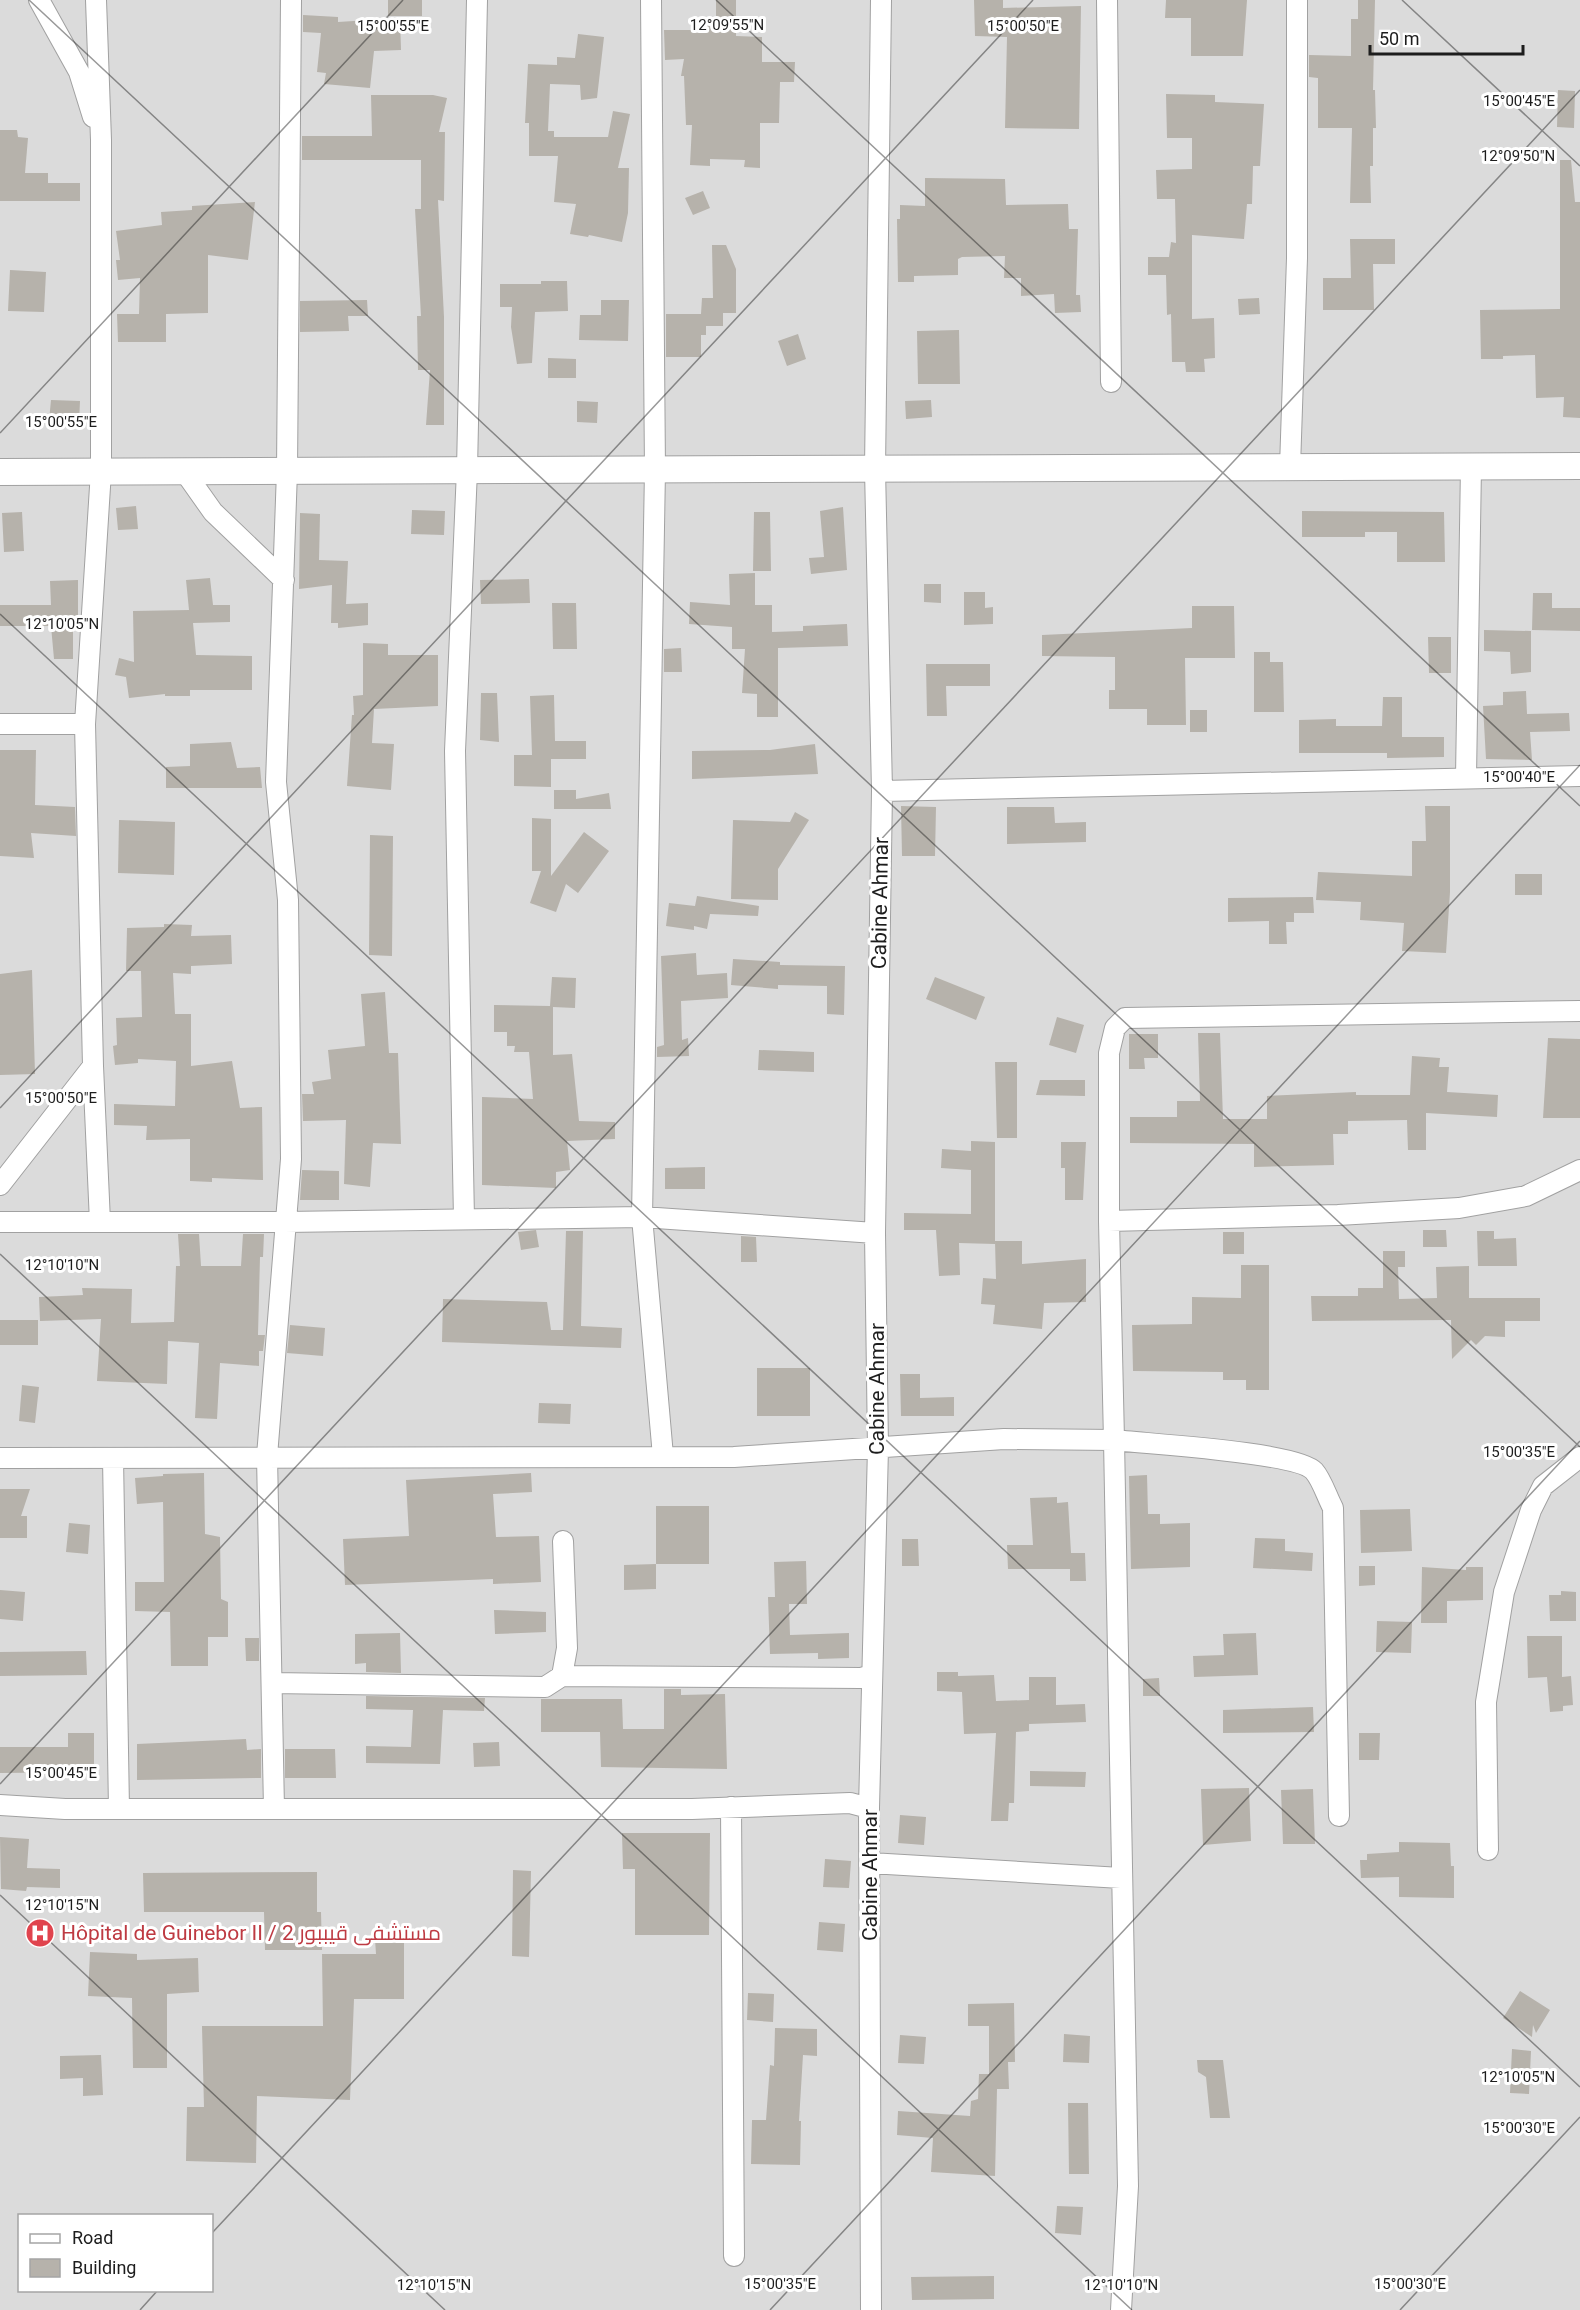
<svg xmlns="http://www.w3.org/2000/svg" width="1580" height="2310" font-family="Roboto,Cairo,sans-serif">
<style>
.residential{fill:#dbdbdb;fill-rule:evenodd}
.building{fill:#b6b2ab}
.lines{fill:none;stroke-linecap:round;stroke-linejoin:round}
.minor-casing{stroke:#a1a1a1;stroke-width:22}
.tertiary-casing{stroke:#a1a1a1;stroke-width:28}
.minor{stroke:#fff;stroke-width:20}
.tertiary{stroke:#fff;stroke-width:26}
.ticks{fill:none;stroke:#1d1d1d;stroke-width:1.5;stroke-opacity:0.45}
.labels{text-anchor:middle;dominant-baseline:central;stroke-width:6;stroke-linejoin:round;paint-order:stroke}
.street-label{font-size:21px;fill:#1d1d1d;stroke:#fff}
.health-label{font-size:21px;fill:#be3a42;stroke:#fff;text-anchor:start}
.ticks-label{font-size:15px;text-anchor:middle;fill:#1d1d1d;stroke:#fff;stroke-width:6;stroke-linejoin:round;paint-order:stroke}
</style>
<rect width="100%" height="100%" fill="#edece5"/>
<path class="residential" d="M0 0H1580V2310H0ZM20 2216H212V2290H20Z"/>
<path class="building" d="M388 0H422V16H388Z
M716 0H736V36L762 37V62H795L794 82H780L779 123H760V168L744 167 745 160 710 159V166L690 165 692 125H686L684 76H681L684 59 665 60 664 30H706V20L716 21Z
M974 0H1003V8L1081 6 1079 129 1005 128 1007 37 975 36Z
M1166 0H1247L1243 56H1191V18H1165Z
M1358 0H1375L1373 90H1375L1376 128H1373V166H1370L1371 203H1350L1352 128H1318V78L1309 77V55L1351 56V19H1358Z
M303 15 338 17V22L400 18 401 50 374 51 370 88 324 84 326 73 317 72 321 33 303 32Z
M578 34 604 37 597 98 581 100 580 85 550 84 548 131H554V137H608L613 111 630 114 618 168H629L628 213 622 242 589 235 588 237 570 234 576 204 554 202 558 156H529V123H525L528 64 557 65V57L575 58Z
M1558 90 1575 91 1574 128 1557 127Z
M1166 94 1215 95V102L1264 104 1260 166H1253L1252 204H1247L1244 239 1192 235V319L1214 318 1215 358 1204 359 1205 372H1186L1185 362H1172L1171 314 1167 315 1166 275H1148V257H1169L1171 242 1176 243 1175 199H1157L1156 170 1192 169V138H1167Z
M371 95H433L447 98 439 132H445L444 201 438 200 444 317V425H426L430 370H418L417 316H421L415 209H421V160H302V136H372Z
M0 130H17L18 137 28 138 25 173H48V183H80V201H0Z
M1560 160H1571L1575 202H1580V418L1563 417 1564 397 1536 398 1535 355 1503 356V359H1481L1480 310 1560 309Z
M925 178 1005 179 1006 205 1068 204 1069 229H1078L1076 295H1080L1081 312 1055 313 1054 294 1021 296V278H1004L1005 256 962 257 958 259V275L914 276V282H898L897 219H900V205L925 206Z
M703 191 710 208 693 215 685 198Z
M255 202 248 260 208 255V313L166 314V342H118L117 314H139L140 278 118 280 116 260H120L116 231 162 225 161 212 192 210V206Z
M1350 239H1395V264H1373L1374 310H1323V278H1351Z
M712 245H726L736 269V313H723V326H706V335H701V357H666V314H701L702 298H713Z
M10 270 46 272 44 312 8 311Z
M541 281H567L568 311 535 312 532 363 517 364 511 327 512 307H500V284H541Z
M1259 298 1260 314 1239 315 1238 299Z
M367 300 368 316H348L349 331 300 332V301Z
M601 300H629L628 341 579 340 580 315H601Z
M959 330 960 384H918L917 331Z
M798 334 806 359 787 366 778 341Z
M548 358 576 359V378H548Z
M51 400 80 401 79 423 49 421Z
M931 400 932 417 906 419 905 401Z
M577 401 598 402 597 423 577 422Z
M136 506 138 529 118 530 116 508Z
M843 507 847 570 811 574 809 558 824 557 820 511Z
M412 510 445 511 444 535 411 534Z
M1302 511 1444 512 1445 562H1397V532H1365V537H1302Z
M22 512 24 551 4 552 2 513Z
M754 512H770L771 571H753Z
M300 513 320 514 319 560 348 561 346 604 368 603V625L338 628V623H331L332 585 299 589Z
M755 573V605H772V632L803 631V626L847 624 848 646 778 648V717H757V694L742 693 745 649H732V627L689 624 690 602 730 605 729 574Z
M210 578 213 605H230V622L193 623 196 655 252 656V690H190V696H165V694L129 698 126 677 115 675 119 658 134 662 133 611 189 610 186 580Z
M529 579 530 603 481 604 480 580Z
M78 580V626H73V659H54L51 626H0V605H51L50 581Z
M924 584H941V603L924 602Z
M964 592H985V608L993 607V624L964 625Z
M1533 593H1552V608H1580V631L1532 630Z
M552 603H576L577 649H553Z
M1192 606H1234L1235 658H1185L1186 725H1147V709H1109V690H1115V657L1042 656V635L1192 628Z
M1484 630 1531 631V672L1511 674 1510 652 1484 651Z
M1428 637H1451V673H1429Z
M363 643 388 644V655H438V706L374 709 372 743 394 744 391 790 347 786 352 715H354L353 696 363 695Z
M681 648 682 672H664V649Z
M1254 652H1270V662H1283L1284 712H1254Z
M926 664H990V686H946L947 716H927Z
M1526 691 1527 714 1569 713 1570 731 1530 732 1532 760 1486 759 1483 706 1503 705V692Z
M481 693H497L499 742 480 740Z
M554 695 555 741H586V759H551V787L514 786V755H532L530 696Z
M1383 697H1402V737H1444V757L1387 758V753H1299V720L1336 719V726H1382Z
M1190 710H1207V732H1190Z
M231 742 237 768 260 767 262 788H166V767L190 766V744Z
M815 744 818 774 692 779V751L770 750Z
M0 750H36L35 805 75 807 76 836 31 833 34 858 0 856Z
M554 790H576V799L609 793 611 809H554Z
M901 806 936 807 935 856H902Z
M1425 806H1450V892L1446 953 1402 951 1404 923 1360 920 1361 902 1316 900 1318 872 1412 876V841H1426Z
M1007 807H1054L1055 823 1086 822V842L1007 844Z
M795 812 809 820 778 869V900L731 899 733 820 790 822Z
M532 818 551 819V876L584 832 609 851 578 893 566 884 556 912 530 903 541 871H532Z
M119 820 175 822 174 875 118 873Z
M370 835 393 836 392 956 369 955Z
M1515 874H1542V895H1515Z
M697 896 759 906 758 916 710 914 707 929 694 926V930L666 926 669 903 695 906Z
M1313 897 1314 913H1294V922H1286L1287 944H1269V921L1228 922V898Z
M164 924 192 925 191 936 231 935 232 964 191 966V974L173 973 175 1014H191V1066L232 1061 240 1108 262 1107 263 1180 212 1178V1182L190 1181V1139L146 1140 147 1126 114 1125V1104L175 1106 176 1061 138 1059V1063L115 1065 113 1046 117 1045 116 1018 142 1017 141 971H126L127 928 164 927Z
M696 953 697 975 727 973 728 998 681 1001 682 1040 688 1038 689 1056 657 1057V1047L664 1045 661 956Z
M733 959 780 962V965L845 966 844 1015 827 1014V986L778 985V989L731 985Z
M32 970 35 1074 0 1075V974Z
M552 977 576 978 575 1008 553 1007V1055L572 1054 579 1121 615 1122V1139L567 1141 570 1170 556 1172V1188L482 1185V1097L533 1099 529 1052H514L515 1046H507V1032H494V1005L550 1006Z
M935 977 985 997 976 1020 926 999Z
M385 992 389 1053H398L401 1144 373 1143 370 1187 344 1184 346 1120 303 1121 302 1094H314L312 1082 331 1079 328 1050 365 1046 361 994Z
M1057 1017 1084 1025 1076 1053 1049 1045Z
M1198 1033H1220L1223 1119H1267V1096L1356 1092V1095H1410L1412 1056 1440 1058 1439 1067H1449L1447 1092 1498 1095 1497 1117 1426 1113V1150H1408L1407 1120 1348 1121V1134H1333L1334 1165 1254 1167V1144L1130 1143V1117H1177V1101H1200Z
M1129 1034H1158V1058H1144L1145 1069H1129Z
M1548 1038 1580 1039V1118H1543Z
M759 1050 814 1052V1072L758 1070Z
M995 1062H1017V1138H997Z
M1040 1080H1085V1096L1036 1095Z
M971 1141 995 1142V1244L959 1243 960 1275 939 1276 936 1230H904V1213L971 1214V1170L941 1168 942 1149 971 1151Z
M1061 1142H1086L1083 1200H1065V1168H1061Z
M705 1167V1189H665V1168Z
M302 1170 339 1171V1200H300Z
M536 1230 539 1247 521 1250 518 1232Z
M1423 1230H1446L1447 1247H1423Z
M566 1231H583L581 1326 622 1328 621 1348 442 1342 443 1299 547 1302 551 1330H563Z
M1477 1231H1494V1239L1516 1238 1517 1266H1478Z
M1223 1232H1244V1254H1223Z
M178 1234H199L201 1266H241L243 1234H264L263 1257H260L258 1335H265L263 1351H259V1366L220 1363 217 1419 195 1418 199 1343 168 1341 167 1384 97 1381 101 1319 40 1321 39 1297 83 1295 82 1288 132 1289 131 1323 174 1322 176 1266H180Z
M741 1236 756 1237 757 1262H741Z
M995 1241H1022V1264L1086 1259V1302L1044 1303 1042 1329 993 1324 995 1305 981 1304 983 1278 996 1279Z
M1383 1251H1405V1267H1398L1399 1299 1437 1298 1436 1267 1469 1266V1298H1540V1321H1505V1337L1485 1336 1476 1345 1471 1340 1452 1359 1451 1320 1312 1321 1311 1296H1358V1288H1383Z
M1241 1265H1269V1390H1246V1380H1223V1372L1133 1371 1132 1325 1192 1324V1297L1241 1298Z
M0 1320H38V1345H0Z
M290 1325 325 1328 323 1356 287 1353Z
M757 1368H810V1416H757Z
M900 1374H920V1398L954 1397V1416H901Z
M22 1385 39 1387 35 1423 19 1421Z
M539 1403 571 1404 570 1424 538 1423Z
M204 1473 205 1534 220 1537 221 1599 228 1602V1637H208V1666H171L170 1612 135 1611V1582H164L163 1502 137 1504 135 1478 163 1476V1474Z
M531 1473 532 1492 493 1494 496 1537 539 1536 541 1582 493 1584V1579L345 1585 343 1539 409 1536 406 1480Z
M1147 1475 1148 1514H1160V1524L1190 1523V1567L1131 1569 1129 1476Z
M0 1489H30L21 1516H27V1538H0Z
M1057 1497V1503L1068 1502 1071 1553H1085L1086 1581H1070V1569H1008L1007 1545H1033L1030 1498Z
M656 1506H709V1564H656Z
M1410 1509 1412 1551 1361 1553 1360 1510Z
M69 1523 90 1525 88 1554 66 1552Z
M1255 1538 1285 1539V1551L1313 1553 1312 1571 1253 1568Z
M902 1539H918L919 1566H902Z
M806 1561 807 1604H789L790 1635 849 1633V1658L818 1659V1653L770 1654 768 1597H775L774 1562Z
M656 1564V1589L624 1590V1565Z
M1359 1566H1375V1585L1359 1586Z
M1422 1567 1466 1570V1567H1483V1600L1447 1601V1623H1421Z
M0 1590 25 1592 23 1621 0 1619Z
M1561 1591 1576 1592V1621H1550L1549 1595H1561Z
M494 1610 546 1612V1632L495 1634Z
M1377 1621 1412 1622 1411 1653 1376 1652Z
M400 1633 401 1673 366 1672V1663L355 1664V1634Z
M1256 1633 1258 1675 1194 1677 1193 1656 1224 1655 1223 1634Z
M1527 1636H1562V1677L1571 1676 1573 1705 1563 1706V1711L1550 1712 1547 1677 1528 1678Z
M245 1638H259V1661H246Z
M86 1651 87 1675 0 1676V1652Z
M937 1672H958V1676L994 1675 996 1701 1029 1700V1677H1056V1705L1085 1704 1086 1722 1029 1724V1731L1016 1732 1014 1803H1009L1008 1821H991L996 1733 964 1734 962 1692 937 1691Z
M1159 1678 1160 1696H1143V1679Z
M664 1689H681V1695L725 1694 727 1769 601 1767 600 1732H541V1699H622L623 1729H664Z
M366 1696 485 1698 484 1711 443 1710 440 1764 366 1763V1746L411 1747 413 1710 366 1709Z
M1313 1707 1314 1732 1223 1733V1710Z
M68 1733H94V1772L0 1773V1747H68Z
M1359 1733H1380L1379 1760H1359Z
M246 1739 247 1750 261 1749V1778L137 1780V1744Z
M499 1742 500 1766 474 1767 473 1743Z
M285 1749H335L336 1778H285Z
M1030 1771 1086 1772 1085 1787 1030 1786Z
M1249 1788 1251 1841 1203 1845 1201 1789Z
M1313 1789 1315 1844H1283L1281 1790Z
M900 1815 926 1817 924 1845 898 1843Z
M622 1833H710L709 1935H635V1869H623Z
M0 1837 29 1839 27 1868 60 1869V1888L27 1887 26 1891 1 1889Z
M1399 1842 1450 1843 1451 1866H1454V1898L1399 1897V1877L1361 1878 1360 1860H1367V1854L1399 1852Z
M825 1859 851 1861 849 1888 823 1887Z
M513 1870 531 1871 529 1957 512 1956Z
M317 1872V1912H321L322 1950H265L264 1912H144L143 1873Z
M819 1922 845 1924 843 1952 817 1950Z
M375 1939 404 1940V1999H354L350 2100 257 2096 256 2163 186 2161 187 2107H204L202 2026H323L322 1954H376Z
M90 1952 137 1954V1960L198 1958 199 1992 167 1994V2068H133L132 1998 88 1996Z
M1520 1991 1550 2010 1536 2033 1533 2025 1532 2037 1503 2018Z
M748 1993 774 1994 773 2022 747 2020Z
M1014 2003 1015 2062H1008L1009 2089H997L995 2176 931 2172 933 2138 897 2135 898 2111 970 2116 971 2101 978 2099 979 2074H989V2026H968V2004Z
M775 2028 817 2029V2056L803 2055 799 2121H801L800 2165 751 2164 752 2120H766L770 2065 774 2066Z
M1064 2034 1090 2036 1089 2063 1063 2062Z
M900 2035 926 2037 924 2064 898 2063Z
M1512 2049 1531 2051 1529 2094 1510 2093Z
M101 2055 103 2095 83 2096V2078L60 2079V2056Z
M1197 2060H1223L1230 2118H1210L1206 2077 1198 2072Z
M1068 2103H1088L1089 2174H1069Z
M1057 2206 1083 2207 1081 2235 1055 2233Z
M994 2276V2299L912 2300 911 2277Z"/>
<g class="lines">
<g class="minor-casing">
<path id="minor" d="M39 0 79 72 93 117
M651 0 655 470 642 1217 663 1456
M1107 0 1111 382
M1290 467 1297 258V0
M184 471 213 512 284 580
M0 724H85L101 471V140L96 0
M1466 777 1471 466
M882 791 1580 776
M93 1066 100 1222
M0 1185 93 1066 85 724
M464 1219 455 751 467 470 477 0
M1109 1221V1053L1115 1028 1125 1018 1580 1011
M0 1222H286L642 1217 875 1233
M0 1458 734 1457 1004 1439 1114 1440 1109 1221 1338 1215 1459 1208 1526 1196 1580 1170
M113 1458 119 1809
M562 1676 861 1678 871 1675
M272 1683 545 1687 562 1676 567 1648 563 1541
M0 1805 65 1809H692L850 1803 869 1808
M731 1807 734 2256
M274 1809 267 1456 291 1159 288 900 276 782 287 471 291 0
M1488 1850 1486 1702 1504 1592 1531 1510 1543 1486 1580 1457
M870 1863 1121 1878
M871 2310 869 1808 878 1448 875 1233 882 791 875 469 881 0
M1121 2310 1128 2186 1114 1440C1147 1444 1297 1452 1314 1471 1322 1480 1327 1497 1333 1508L1339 1816"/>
</g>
<g class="tertiary-casing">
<path id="tertiary" d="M0 472 1580 466"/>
</g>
<use href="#minor" class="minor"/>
<use href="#tertiary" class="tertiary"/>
</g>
<path class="ticks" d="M29 0 1580 1447M716 0 1580 806M1402 0 1580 166M0 433 403 0M0 614 1580 2087M0 1108 1033 0M0 1254 1132 2310M0 1784 1580 90M0 1895 445 2310M212 2233 1580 765M140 2310 158 2290M770 2310 1580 1441M1400 2310 1580 2117"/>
<defs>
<g id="hospital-disc" transform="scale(1.5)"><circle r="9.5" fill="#e0444e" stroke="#fff"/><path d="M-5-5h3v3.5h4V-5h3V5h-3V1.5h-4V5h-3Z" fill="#fff"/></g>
</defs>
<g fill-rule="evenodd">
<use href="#hospital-disc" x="40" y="1933"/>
</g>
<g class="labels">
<g class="street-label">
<text transform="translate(880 903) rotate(-89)">Cabine Ahmar</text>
<text transform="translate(877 1389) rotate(-90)">Cabine Ahmar</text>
<text transform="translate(870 1875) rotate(-90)">Cabine Ahmar</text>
</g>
<g class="health-label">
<text x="61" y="1933">Hôpital de Guinebor II / مستشفى قيببور 2</text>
</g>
</g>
<g class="ticks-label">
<text x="727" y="30">12°09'55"N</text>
<text x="393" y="31">15°00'55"E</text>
<text x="1023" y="31">15°00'50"E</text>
<text x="1519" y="106">15°00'45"E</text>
<text x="1518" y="161">12°09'50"N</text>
<text x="61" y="427">15°00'55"E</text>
<text x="62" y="629">12°10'05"N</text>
<text x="1519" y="782">15°00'40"E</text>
<text x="61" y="1103">15°00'50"E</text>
<text x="62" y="1270">12°10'10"N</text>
<text x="1519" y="1457">15°00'35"E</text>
<text x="61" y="1778">15°00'45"E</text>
<text x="62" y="1910">12°10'15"N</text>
<text x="1518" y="2082">12°10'05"N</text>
<text x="1519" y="2133">15°00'30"E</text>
<text x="780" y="2289">15°00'35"E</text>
<text x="1410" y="2289">15°00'30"E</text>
<text x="434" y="2290">12°10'15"N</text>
<text x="1121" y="2290">12°10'10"N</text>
</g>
<rect x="18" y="2214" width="195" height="78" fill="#ffffff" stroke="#a5a5a5" stroke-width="1.5"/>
<rect x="30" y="2234" width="30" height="9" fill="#ffffff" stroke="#a5a5a5" stroke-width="1.5"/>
<text x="72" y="2244" font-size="18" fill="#1d1d1d">Road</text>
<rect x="30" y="2259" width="30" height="18" fill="#b6b2ab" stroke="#a5a5a5" stroke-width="1.5"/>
<text x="72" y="2274" font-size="18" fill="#1d1d1d">Building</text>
<path d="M1370 45v9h153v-9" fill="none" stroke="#1d1d1d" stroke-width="3"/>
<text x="1379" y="45" font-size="18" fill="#1d1d1d" stroke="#ffffff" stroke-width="4.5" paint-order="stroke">50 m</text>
</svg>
